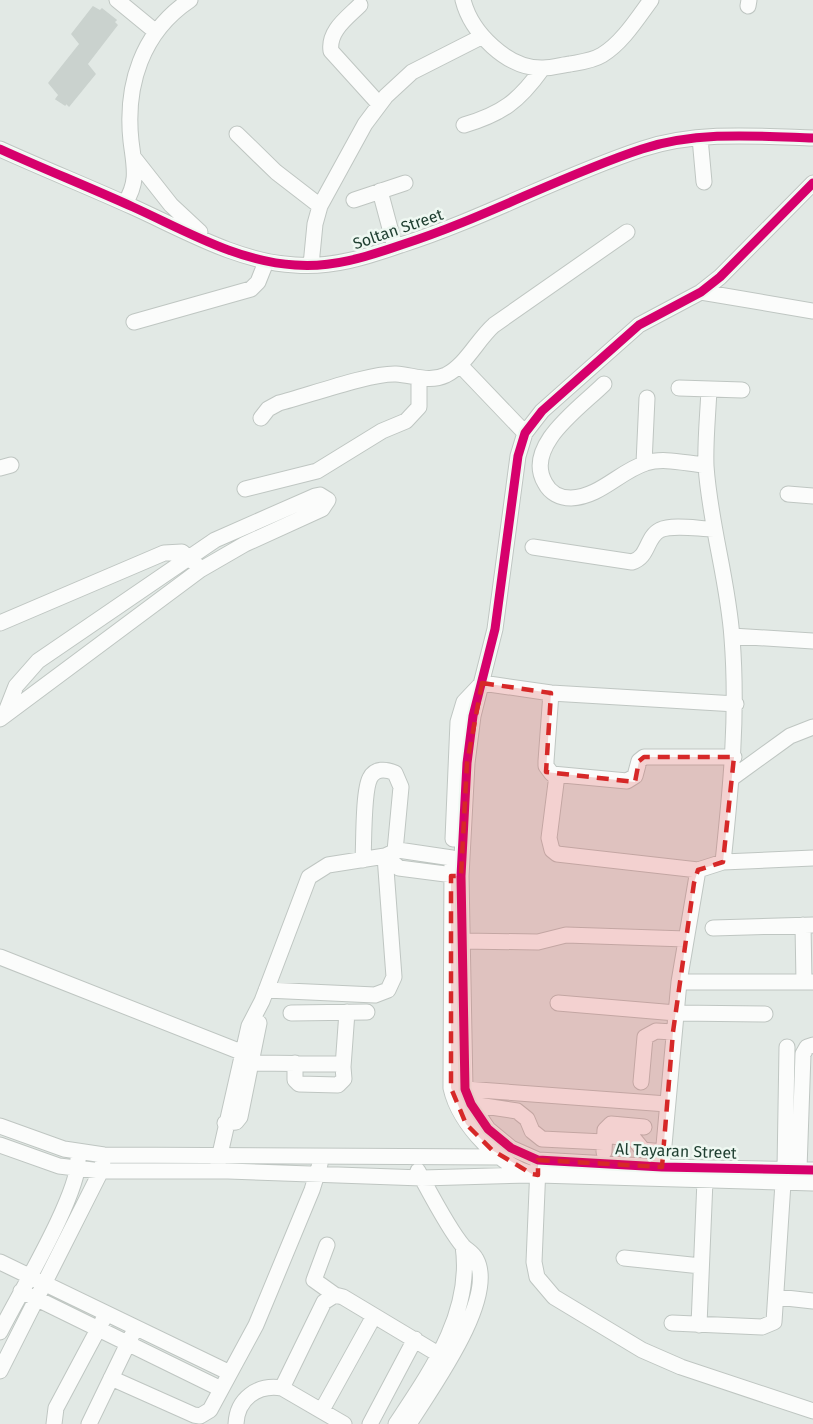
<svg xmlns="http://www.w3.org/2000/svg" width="813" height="1424" font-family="'Fira Sans',sans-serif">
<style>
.building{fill:#cad2ce;stroke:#cad2ce;stroke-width:1.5}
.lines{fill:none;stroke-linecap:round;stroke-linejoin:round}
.minor-casing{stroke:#bfc6c2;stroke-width:17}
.minor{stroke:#fbfcfb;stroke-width:15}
.cycleway-casing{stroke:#eff8f2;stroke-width:13}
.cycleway{stroke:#d6006c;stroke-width:9}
.marked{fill:#d62828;fill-opacity:0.2;stroke:#d62828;stroke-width:4.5;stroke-dasharray:12 8;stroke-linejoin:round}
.labels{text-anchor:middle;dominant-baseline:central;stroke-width:5;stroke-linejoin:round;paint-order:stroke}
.street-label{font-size:16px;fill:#1e3e30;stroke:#eff8f2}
</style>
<rect width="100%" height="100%" fill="#e2e9e5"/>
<path class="building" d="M93 7 100 11 102 9 116 20 114 22 117 25 87 64 95 74 69 106 66 103 65 105 56 99 59 95 49 83 80 44 72 34Z"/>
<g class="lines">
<g class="minor-casing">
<path id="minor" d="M117 0 156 32
M463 0C471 32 507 69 543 68 552 68 562 65 570 64 581 62 592 61 602 55 622 43 637 19 651 0
M360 5C347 18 328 31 331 51L379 104
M748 6 749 0
M464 125C502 114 519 101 542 69
M237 134 276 172 320 206
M700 138 704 182
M0 149C44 169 89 187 133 207 184 230 238 262 295 265 332 268 366 257 401 245 483 219 560 176 642 149 697 131 756 136 813 138
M134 158 171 205 200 232
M813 183 720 277 701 292 639 325 542 411 525 433 518 456 495 629 473 716 467 763 461 876 465 1089 471 1104 488 1129 511 1148 538 1160 662 1167 813 1170
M380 191 395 247
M354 200 405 183
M125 203C139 181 134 166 131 141 125 85 142 32 190 0
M311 265 315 224 320 206 365 124 386 96 412 72 481 37
M701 292 813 311
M134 322 251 289 258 282 266 262
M460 365 525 433
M604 384C581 407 523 446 545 483 550 493 560 498 571 498 600 497 620 471 646 463 664 457 688 464 706 465
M679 388 742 390
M709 389C708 414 705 441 706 466 710 525 728 580 732 638 738 714 731 787 723 862
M261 418 268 409 279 403C307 396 370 373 396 374 413 375 429 383 446 375 466 365 477 340 494 325L627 232
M644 463 647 398
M0 468 11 465
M245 489 317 471 382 431 406 421 419 407V379
M788 494 813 496
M533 547 632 562C649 557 646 537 660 530 673 524 699 529 714 529
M0 623 164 553 182 552 195 563
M732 636 813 641
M551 693 546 761V766L552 774 627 781 635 776 639 761 644 757H734
M0 719 200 570 245 544 322 509 328 500 320 495 315 496 215 540 38 661 16 686 5 714
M557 775 549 838 552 850 557 854 698 870
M732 778 790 736 813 727
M453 839 458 722 464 702 482 683 551 693 736 704
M385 856 399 868 461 876
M363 860C364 843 363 791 370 778 375 768 386 769 395 773L401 787 395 851
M452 862 451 1088C459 1124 501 1169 538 1175L813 1183
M803 925 804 982
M713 928 813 925
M462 941 538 942 566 935 686 939
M0 957 241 1052
M679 982H813
M266 990 375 995 388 990 394 977 385 856
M558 1003 676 1013 765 1014
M291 1013 367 1012
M251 1063 338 1064 343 1067 344 1079 338 1085 299 1084 295 1080V1063
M343 1067 347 1012
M641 1082 645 1037 656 1031 673 1032
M465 1089 667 1104
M471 1104 517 1111 527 1119 532 1131 542 1139 604 1142
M225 1123 236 1122 240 1117 259 1023
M0 1126 64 1149 104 1155 502 1157
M605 1135 634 1139 643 1150 662 1152
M0 1145 59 1166 101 1171H228L422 1178 530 1175
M604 1152 605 1130 611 1124 644 1127
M218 1163 249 1026 262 1001 309 877 328 865 385 856 398 850 452 858
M538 1166 534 1262 537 1277 554 1297 642 1350 681 1367 813 1411
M662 1167 679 982 698 870 723 862 813 858
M785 1169 787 1047
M799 1169 803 1054 807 1047 813 1045
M327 1245 314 1280 335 1295
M624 1258 701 1266
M0 1262 230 1373
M21 1291 221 1389
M777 1297 813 1301
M672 1323 762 1327 774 1322 783 1183
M699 1325 705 1180
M0 1332C18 1296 81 1192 78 1158
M0 1371 101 1171 103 1161
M111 1378 194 1415 200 1416 210 1410 256 1325 312 1190 320 1164
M282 1388 324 1302 335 1295 343 1297 448 1360
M322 1410 374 1316
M54 1424 56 1408 103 1320
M89 1424 132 1335
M236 1424C237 1399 257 1384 282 1388L344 1424
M370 1424 415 1339
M396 1424C431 1371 473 1312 463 1246
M409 1424C430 1390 498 1298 476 1259 473 1253 468 1251 463 1246 449 1230 429 1191 418 1171"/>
</g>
<use href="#minor" class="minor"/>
<g class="cycleway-casing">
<path id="cycleway" d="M0 149C44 169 89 187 133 207 184 230 238 262 295 265 332 268 366 257 401 245 483 219 560 176 642 149 697 131 756 136 813 138
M813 183 720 277 701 292 639 325 542 411 525 433 518 456 495 629 473 716 467 763 461 876 465 1089 471 1104 488 1129 511 1148 538 1160 662 1167 813 1170"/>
</g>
<use href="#cycleway" class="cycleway"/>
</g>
<path class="marked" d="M482 683 551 693 546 772 635 782 639 761 644 757H734L723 862 698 870 694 883 673 1032 662 1167 538 1160V1175L532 1174 492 1150 466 1124 451 1088V876H461L467 763Z"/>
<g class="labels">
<g class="street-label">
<text transform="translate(398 229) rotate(-19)">Soltan Street</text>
<text transform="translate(676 1151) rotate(2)">Al Tayaran Street</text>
</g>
</g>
</svg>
